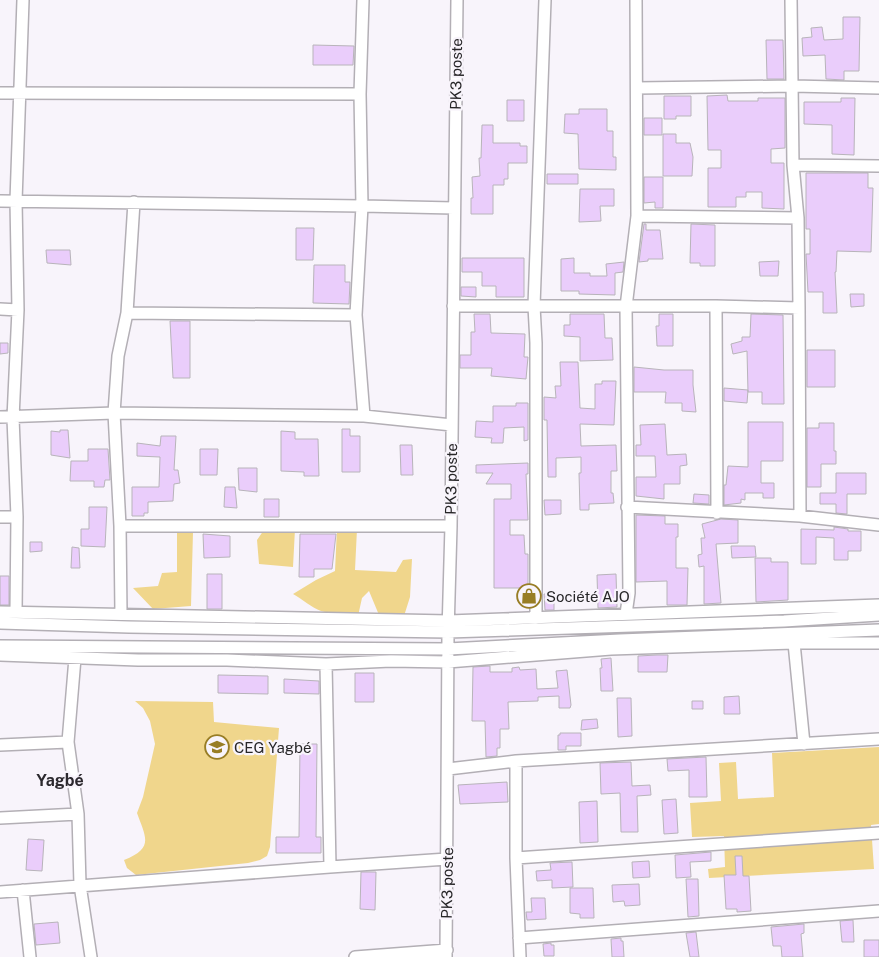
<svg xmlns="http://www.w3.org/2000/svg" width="879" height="957" font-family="'Public Sans',sans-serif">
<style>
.green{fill:#f0d68c}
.building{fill:#eacdfb;stroke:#b8b4ba}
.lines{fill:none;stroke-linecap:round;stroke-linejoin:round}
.minor-casing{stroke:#b3afb5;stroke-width:14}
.minor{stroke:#fff;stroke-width:11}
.labels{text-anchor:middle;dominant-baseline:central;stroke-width:4.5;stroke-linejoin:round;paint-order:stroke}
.street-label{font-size:15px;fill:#272628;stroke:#f8f4fb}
.poi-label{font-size:15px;fill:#272628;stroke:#f8f4fb;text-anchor:start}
.neighbourhood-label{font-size:16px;font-weight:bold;fill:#2c292e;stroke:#f8f4fb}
</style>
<rect width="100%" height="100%" fill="#f8f4fb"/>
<path class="green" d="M266 527 295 529 293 567 259 564 257 540Z
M337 528 357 529 355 570 396 572 403 560 412 559 410 597 404 616 379 615 369 591 362 598 358 616C347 615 331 614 321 611 312 608 302 599 293 594L316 580 335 571Z
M177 532H193L191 606 153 609 133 588 158 586 162 573 177 572Z
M135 701 213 702 214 722 279 728 270 847 267 856 260 860 248 863 136 875 127 868 124 860C154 848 146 838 137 813L143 797 155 744 150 721 143 708Z
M879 747V824L871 825 874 869 709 878 708 869 725 867 724 836 692 837 690 803 721 801 719 763 736 762 738 799 774 797 772 753Z"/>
<path class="building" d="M843 17H860L859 71H844V80L826 79 825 55 803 56 802 38 812 37 811 28 822 27 824 40 843 39Z
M766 40H783L784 79H767Z
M313 45 354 46 353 65H313Z
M727 95 728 101H758V98H785V148L771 149V163H784V209L762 208V192H746V197H736V207H708V168H721V150H708L707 96Z
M664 96H691V116H676V119H664Z
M841 98H855L854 155 832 154V125L804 124V102H841Z
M507 100H524V121H507Z
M579 109H607V131H613V157H616V170L579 169 578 134 564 133 565 114H579Z
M644 118H662V135H644Z
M482 125H493V143H520V146H527V163H508V179H504V185H493V214H471V198H473L472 177 480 176 479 158H481Z
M663 134H676V143H690L693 157 692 176H663Z
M806 173H868V188H873L871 252 837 251 836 272H835L837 313H823V292H808L806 254H810V229H806Z
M547 174H578V184H547Z
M644 177H663V208H655V202L644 203Z
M580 189H614V206H600L601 221 579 222Z
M644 224H646V230H660L663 259H648V261L639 262Z
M691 224 715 225V266H700V263H690Z
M296 228H314L313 260H296Z
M46 250H70L71 265 47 263Z
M462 258H524V297H496V286H482V272H462Z
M574 258V273H590V276H607L606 264 624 262 623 272 615 273V295L579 294V291H561V259Z
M779 261 778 276H760L759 262Z
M314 265H345V282H350L349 304 313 303Z
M461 287H476V297L461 296Z
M850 294H864V306L851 307Z
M474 314H490L491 333 525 334 524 357H528L526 379 491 376 492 368H460V355H471V332H475Z
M570 314H604L605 338H612L613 360 580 361V337L564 336V325H570Z
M659 314H673V346H657L656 326H659Z
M751 314 783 315 784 404H762V392H748L747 351 733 354 731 344 742 341V337H750Z
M170 321H190V378H173Z
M0 343H8V353L0 354Z
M807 350H835V387H807Z
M560 362H578L580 408 595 409V384H602V381H616L614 425 580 424 581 446 616 445 617 471H611V493H613L614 503 589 504V510H580L579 473H581V457L556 458V477H548L547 420H544V397L556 398 555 386H561Z
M634 367 664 370H693V385L696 412 682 411V403H665L666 392H634Z
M724 388 748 390 747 403 724 401Z
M516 403H528V440L524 441V427L504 428 503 443H491L492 438 475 437 476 421 493 422V406H516Z
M748 422H783V461H761V483H774V498H763V493H745V500L741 499V503L724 505V485H726L728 466 748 467Z
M819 423H834V451H836V464H821V487H807V428H819Z
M665 424 667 455 686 454 687 465 680 466V484H664V499L636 496V477H656L655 456H636V445H641L640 425Z
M342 429H350V436H360V472H342Z
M60 430H68L70 458 51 455V431L60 432Z
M281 431 295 432V439H318L319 476H304V472L281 471Z
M161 436H176L174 470H178L180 483 174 484 173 501 148 502V513H144V516H132V487H159L160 457 137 456V443L160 446Z
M400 445H412L413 475H401Z
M88 449H108L110 480H105L104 487H94V481H70L71 461H88Z
M200 449H218L217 475H200Z
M528 463V474H526L528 520H510V535H524L525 554H528V588H494V499H511V484H486L493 473H476V465Z
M238 468H257V492L239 490Z
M836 473H866V494H847V514L836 513V504H820V493H836Z
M225 487H235L237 508 224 507Z
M694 494 709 495V504L693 503Z
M264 499H279V517H264Z
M544 500H561V514L545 515Z
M89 507H107L105 547 81 546V529H89Z
M636 515 665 516V524H678V537H676V568H688L687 605H667V581L636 582Z
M721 519 738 520V543L716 544 721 603 704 604V566L699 567 698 555 702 554 701 538H705L702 524Z
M834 527 848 529V531H861V551H848V560H834V538L816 537V564H801V529L834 530Z
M203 534 230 536V557L204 558Z
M300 534H336L332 569H314V577H299Z
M30 542H42V551L30 552Z
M731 546H755L756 557 732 558Z
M72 547 79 548 80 568H71Z
M755 558H771V562H788V600L756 602Z
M207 574H222V609H207Z
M616 574 617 607 598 608 597 575Z
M0 576H9V605H0Z
M544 594H554V610H545Z
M657 655H668L667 672H638V656Z
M611 658 613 691H601L600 668H602L601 659Z
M490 666V672H512V668L519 667 520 670 536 669 537 689 558 688 556 671 567 670 571 705 570 708H559V696L538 697V701L508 702 509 729H500V748H497V756L486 757 485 721H472L473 667Z
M355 673H374V702H355Z
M218 675 268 676V694L218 693Z
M284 679 319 681V694L284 693Z
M739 696 740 714H724V697Z
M617 698H631L632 736 618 737Z
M692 701H703V709H692Z
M597 719 598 728 581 730 582 720Z
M560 733H581V746H566V750H558V735H560Z
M300 744H317L316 837H321V853H276V837H299Z
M706 757 707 797H689V770L668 771 667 759Z
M631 762 632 786 650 785 651 795 637 796 638 832H621L620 793 601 794 600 763Z
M507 782 508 802 460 804 458 785Z
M676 799 678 833 664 834 662 800Z
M597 801 598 842 580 843 579 802Z
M28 839 44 840 42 871 26 870Z
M711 852V861L690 862 691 877 676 878 675 855Z
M735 856H742L743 876H749L751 911 737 912V909H726L724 875H736Z
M649 861 650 877 633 878 632 862Z
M572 862 573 887 552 888V880L537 881 536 871 551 870 550 863Z
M361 872H376L375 910 360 909Z
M686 879H698L699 916 688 917Z
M639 884 640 905 625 906 624 901 613 902 612 885Z
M570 888H593L594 918H580V914L570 913Z
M531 898H545L546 919 527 920 526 912H532Z
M853 920 854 942H842L840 921Z
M58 922 60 943 36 945 34 924Z
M804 924V933L801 934 803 957H782L781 946H773L771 927Z
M696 932 699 957H690L686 933Z
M621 938V941H623L624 957H612L611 939Z
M864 940H879V957H864Z
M551 943V945H554V956H544L543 944Z"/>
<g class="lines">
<g class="minor-casing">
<path id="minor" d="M363 0 360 94 362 206 356 315 364 416
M791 0 793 165 798 218 799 308 800 516
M637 88 793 86 879 88
M0 93 360 94
M793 165 879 166
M0 201 362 206 454 208
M637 216 798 218
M453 306H716L799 308
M716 306 717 513
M0 309 18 310
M127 313 356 315
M0 417 114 413 364 416 452 425
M627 507 800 516 879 525
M0 517H17
M120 526H451
M16 611 17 517 13 418 18 310 16 201 23 0
M0 612 449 621 879 605
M121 614 120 526 114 413 118 356 127 313 134 202
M626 614 629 593 626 307 637 216 636 0
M536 618V343L534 306 545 0
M0 623 129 627 448 632 784 621 879 615
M794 643 804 744
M0 646 448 649 620 640 879 630
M0 655 138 660H227L326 664 391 661 448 662 611 649 794 643H879
M75 658 68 742 78 814 80 885 91 957
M326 664 330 867
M0 745 68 742
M516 761V858L520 957
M448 769 516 761 879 739
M0 818 78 814
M516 858 879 833
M23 890 30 957
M0 892 330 867 447 859
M519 938 879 911
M355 957 447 950
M446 957 448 632 451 526 457 0"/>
</g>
<use href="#minor" class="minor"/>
</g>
<defs>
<g id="shop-ring" transform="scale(1.25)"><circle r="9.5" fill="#f8f4fb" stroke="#987d25" stroke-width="1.5"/><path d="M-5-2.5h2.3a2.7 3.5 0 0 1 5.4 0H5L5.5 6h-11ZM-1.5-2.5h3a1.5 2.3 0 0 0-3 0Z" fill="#987d25"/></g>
<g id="university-ring" transform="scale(1.25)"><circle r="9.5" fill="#f8f4fb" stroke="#987d25" stroke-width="1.5"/><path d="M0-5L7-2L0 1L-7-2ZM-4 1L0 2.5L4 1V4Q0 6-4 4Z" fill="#987d25"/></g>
</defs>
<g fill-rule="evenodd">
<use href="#shop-ring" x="529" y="596"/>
<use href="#university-ring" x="217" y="747"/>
</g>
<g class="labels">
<g class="street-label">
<text transform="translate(456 74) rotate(-89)">PK3 poste</text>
<text transform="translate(451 479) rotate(-89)">PK3 poste</text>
<text transform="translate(447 883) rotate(-89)">PK3 poste</text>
</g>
<g class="poi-label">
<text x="546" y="596">Société AJO</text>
<text x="234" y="747">CEG Yagbé</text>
</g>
<g class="neighbourhood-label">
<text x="60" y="780">Yagbé</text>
</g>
</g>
</svg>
